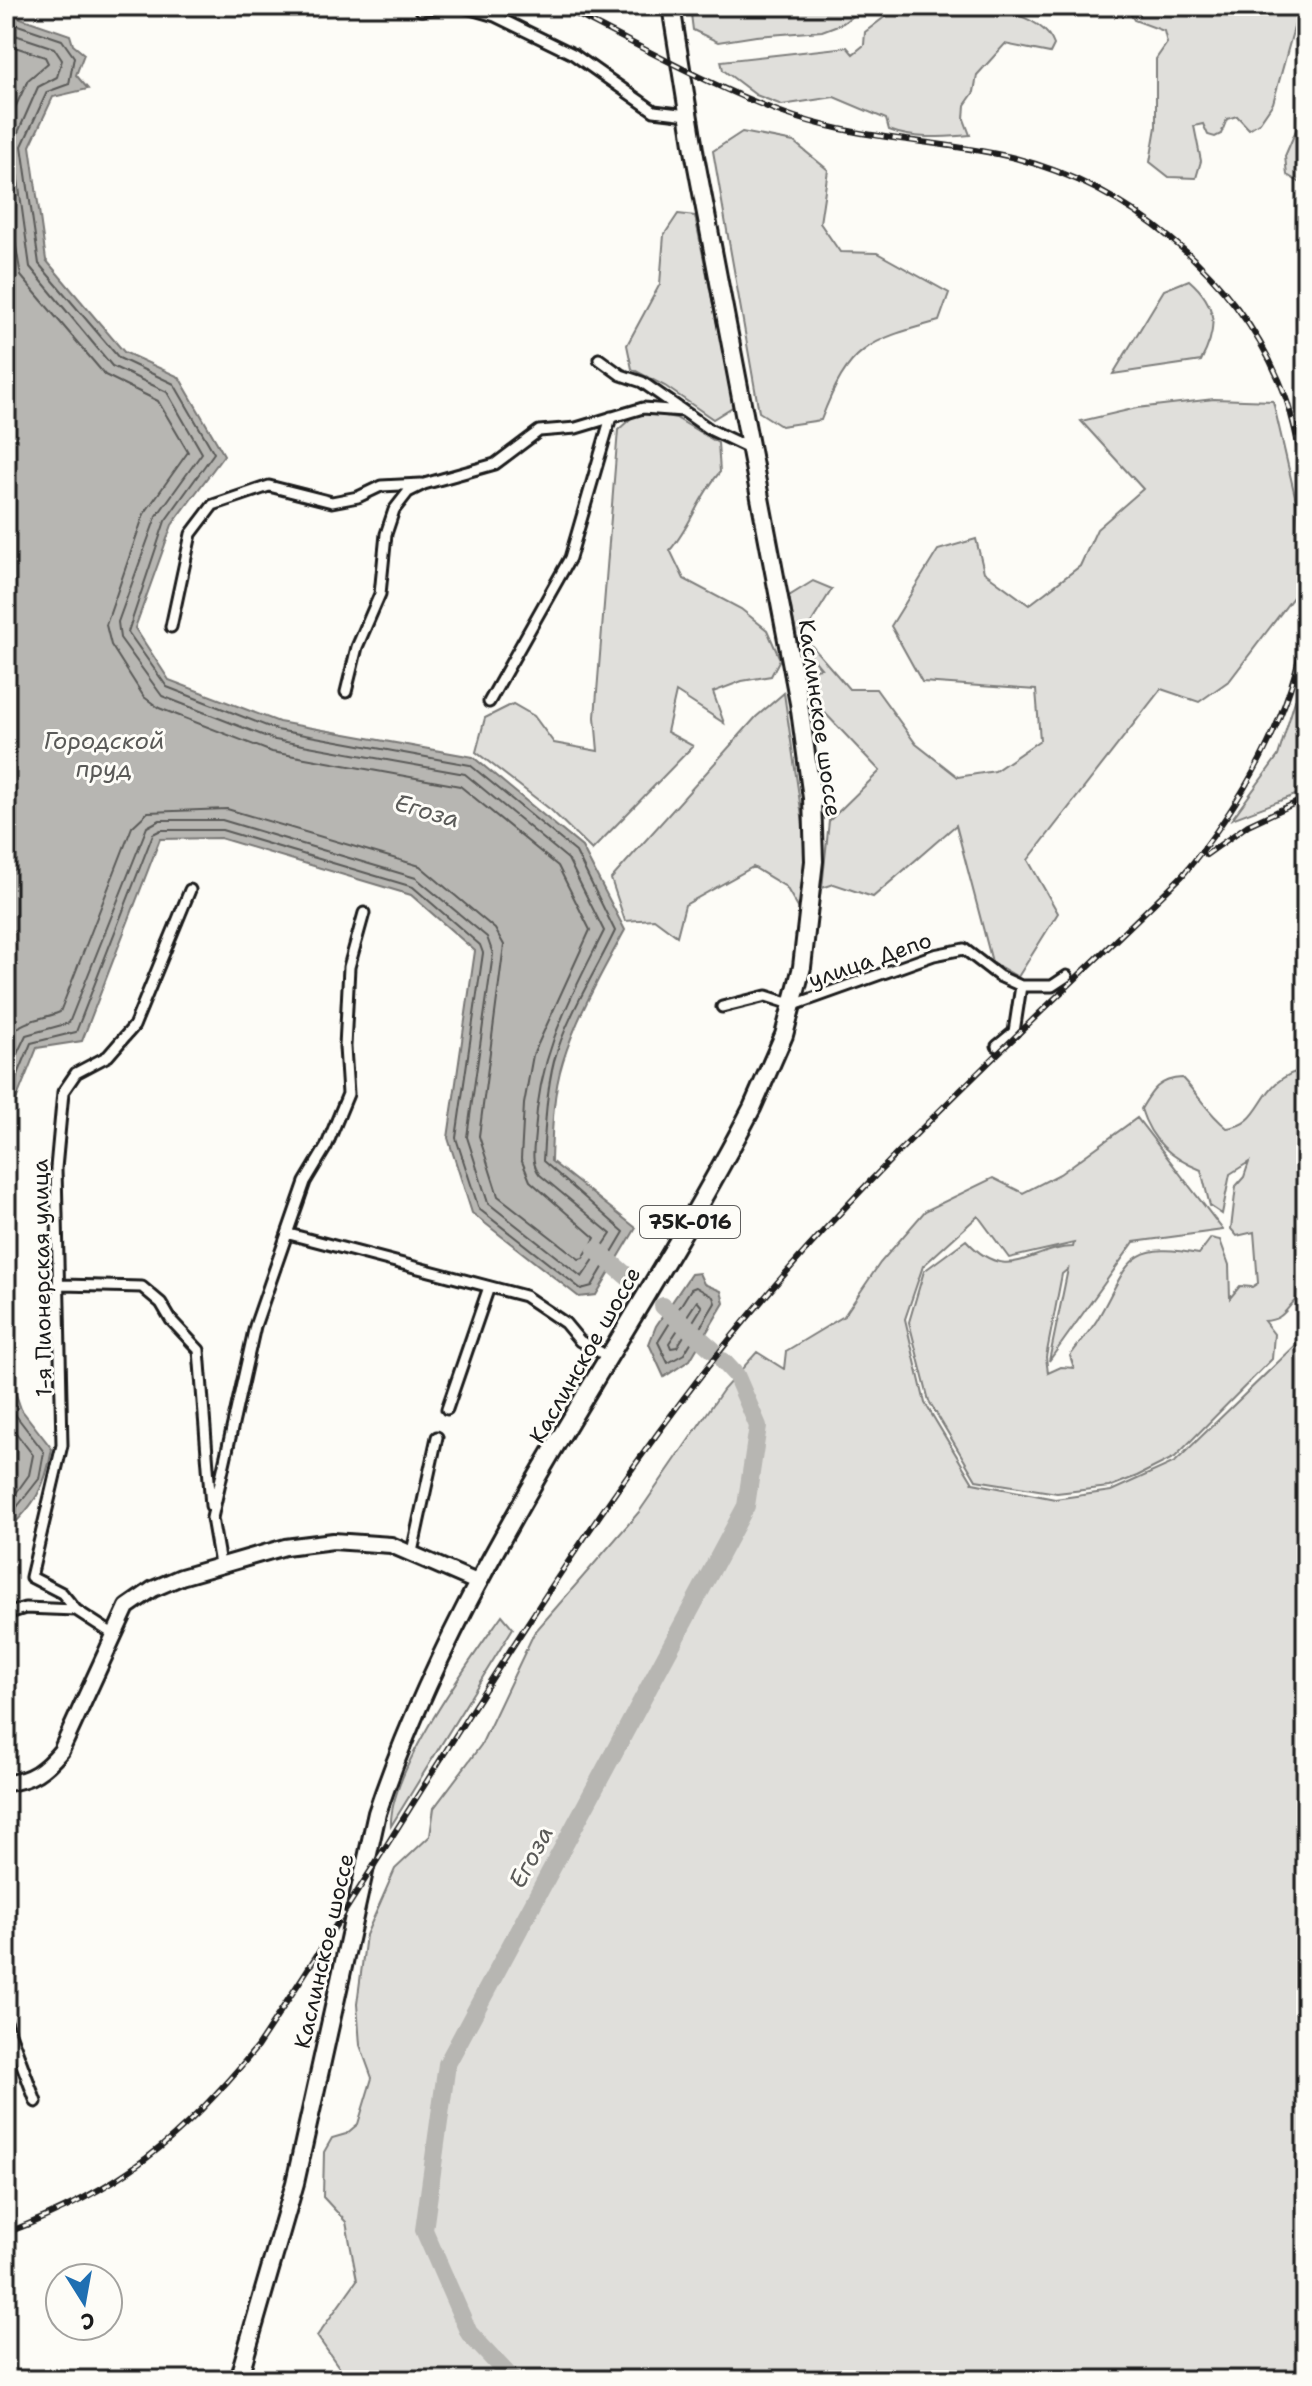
<svg xmlns="http://www.w3.org/2000/svg" width="1312" height="2386" font-family="'Shantell Sans',sans-serif">
<style>
.green{fill:#e0dfdb;stroke:#7e7e7c;stroke-width:2}
.water{fill:#b7b6b2;stroke:#797876;stroke-width:2}
.lines{fill:none;stroke-linecap:round;stroke-linejoin:round}
.shore{stroke:#5a5a58;stroke-width:2}
.river{stroke:#b7b6b2;stroke-width:18}
.street-casing{stroke:#1c1c1c;stroke-width:15}
.secondary-casing{stroke:#1c1c1c;stroke-width:20}
.primary-casing{stroke:#1c1c1c;stroke-width:22}
.street{stroke:#fdfcf7;stroke-width:9}
.secondary{stroke:#fdfcf7;stroke-width:14}
.primary{stroke:#fdfcf7;stroke-width:16}
.rail-casing{stroke:#1c1c1c;stroke-width:6}
.rail{stroke:#fdfcf7;stroke-width:3;stroke-dasharray:9;stroke-linecap:butt}
.labels{text-anchor:middle;dominant-baseline:central;stroke-width:6;stroke-linejoin:round;paint-order:stroke}
.shield{fill:#fdfcf7;stroke:#605f5e;stroke-width:2}
.shield-label{font-size:20px;font-weight:bold;fill:#1c1c1c}
.street-label{font-size:22px;fill:#1c1c1c;stroke:#fdfcf7}
.water-label{font-size:24px;font-style:italic;fill:#5a5a58;stroke:#fdfcf7}
</style>
<rect width="100%" height="100%" fill="#fdfcf7"/>
<filter id="ink" filterUnits="userSpaceOnUse"><feTurbulence type="fractalNoise" baseFrequency=".0125" numOctaves="2"/><feDisplacementMap in="SourceGraphic" scale="16" xChannelSelector="R" yChannelSelector="G"/><feConvolveMatrix kernelMatrix="1 2 1 2 8 2 1 2 1" color-interpolation-filters="sRGB"/></filter>
<g filter="url(#ink)">
<path class="green" d="M690 6H866L843 23 822 31 756 36 718 42 693 30Z
M899 6C943 6 1038 0 1054 45L1050 53 1005 44 977 75 974 92 965 105 964 119 970 135C943 137 915 140 889 130L886 119 834 97 782 105 756 95 723 70 721 61 847 47 853 54 864 45 865 32Z
M1159 6H1300L1273 103 1260 122 1249 129 1237 116 1227 119 1221 134 1215 137 1208 135 1203 124 1194 126 1201 161 1196 178 1169 177 1150 162 1156 127V59L1167 43 1164 31 1134 20 1128 10Z
M1306 107V186L1287 175 1285 156Z
M742 132 794 142 828 170 820 223 840 252 877 253 949 293 939 321C866 341 849 347 821 420L781 426 759 412 713 151Z
M678 214 695 216 734 406 713 419 665 386 632 369 627 345 660 284 664 235Z
M1189 280C1218 305 1218 329 1201 361L1113 374 1164 290Z
M1214 399 1273 401 1298 509 1303 584 1230 680 1199 702 1161 689 1028 860 1058 913 1018 977 992 962 956 825 873 897 834 884 822 888 829 821 880 771 805 692 802 671 821 668 797 640 789 596 813 581 832 589 803 636 849 689H876L916 744 958 777 995 771 1040 740 1036 690 922 682 891 626 938 550 976 539 984 572 1029 605 1080 566 1097 529 1143 489 1081 421 1137 408Z
M639 411 676 418 718 443 720 472C698 497 691 526 670 550L684 579 741 609 767 630 780 659 771 676 742 681 713 692 724 723 676 692 667 732 693 746 592 850 551 810 476 752 485 718 513 704 534 716 554 743 598 751 595 717 618 430Z
M1302 678 1306 680V791L1232 819 1278 756Z
M784 693 808 858 800 911 786 887 753 867 685 905 677 936 654 919 625 921 611 879 756 717Z
M1306 1069V1306L1299 1297C1285 1308 1285 1320 1264 1321L1274 1334 1272 1359 1175 1457 1137 1476 1109 1487 1057 1493 976 1480 929 1401 909 1322 924 1271 966 1240C1008 1286 1029 1248 1073 1247L1074 1243 1009 1258 978 1216 923 1266 905 1319 925 1403 973 1483 1055 1499 1111 1491 1175 1462 1306 1335V2380H348L317 2336 357 2280 346 2222 323 2197 324 2152 332 2138 346 2134 358 2124 372 2078 360 2045 357 2004 366 1935 395 1869 430 1836 434 1808 481 1745 534 1633 639 1512 723 1390 757 1352 784 1369 786 1351 844 1316 880 1263 925 1211 993 1178 1023 1193 1060 1174 1137 1118 1223 1230 1134 1242 1049 1361 1068 1269 1062 1274 1046 1357 1048 1373 1061 1367 1074 1368 1070 1356C1078 1344 1089 1333 1097 1320 1129 1265 1125 1240 1199 1254L1211 1238 1220 1240 1229 1265 1230 1298 1240 1286 1252 1287 1258 1283 1254 1232 1237 1236 1231 1229 1236 1186 1244 1177 1249 1162 1230 1174 1222 1214 1210 1206 1201 1170C1171 1158 1151 1141 1141 1109 1152 1090 1159 1079 1182 1078 1199 1096 1208 1113 1227 1128 1266 1125 1255 1079 1306 1069Z
M502 1615 513 1628 391 1826C388 1773 470 1661 502 1615Z"/>
<path class="water" d="M6 13 70 35 73 45 84 54 76 75 88 89 53 97 30 146 46 260 124 352 179 377 224 455 172 525 135 628 169 680 279 722 473 757 582 847 625 930C602 972 577 1016 563 1061 553 1092 552 1128 551 1161L636 1228 596 1295 579 1297 472 1213 448 1138 475 951 411 895 220 838 160 839 82 1041 37 1048 6 1125Z
M699 1273 704 1284 721 1291 724 1303 690 1360 664 1377 649 1344 656 1326 691 1274Z
M6 1365 21 1409 52 1449C45 1489 35 1504 6 1532Z"/>
<g class="lines">
<path class="shore" d="M6 21 62 40 74 57 69 84 47 92 22 146 39 264 119 358 174 384 214 453 165 521 128 632 167 687 277 730 470 765 576 852 615 931C595 973 567 1016 554 1061 546 1093 545 1127 543 1161L624 1232 592 1286 581 1289 479 1209 456 1138 483 953 480 945 413 887 222 830H161L153 834 76 1032 31 1043 6 1104
M6 32 54 48 62 60 57 77 38 87 13 144 30 267 112 366 167 392 202 453 156 517 118 622 120 638 162 696 275 740 465 774 568 859 604 931C569 1001 539 1052 535 1133 534 1148 530 1163 540 1175L611 1234 582 1277 488 1203 467 1137 493 954 487 937 416 878 222 820H160L147 827 69 1023 26 1035 6 1077
M6 44 45 57 48 63 28 80 6 127
M6 188 21 276 105 375 158 401 188 452 144 514 106 625 111 645 144 697 159 708 272 752 460 786 558 866 590 930 533 1055 524 1104 521 1159 530 1181 595 1238 583 1258 579 1259 498 1196 479 1136 504 945 495 929 420 866 227 809 148 812 132 827 60 1012C36 1022 18 1017 6 1045
M696 1287 713 1297 715 1303 684 1354 668 1363 658 1342 691 1289Z
M697 1301 702 1307 677 1347 671 1348 669 1343Z
M6 1390 14 1413 44 1452 39 1479 6 1521
M6 1420 33 1455 29 1475 6 1507"/>
<path class="river" d="M596 1250 628 1277
M663 1306 713 1350
M513 2380 469 2333 424 2230 447 2064 746 1506 758 1426 736 1375 723 1361"/>
<g class="street-casing">
<path id="street" d="M460 6 495 16 573 54 654 111 688 115
M421 10 450 6
M599 359 621 375 642 382 709 429 749 448
M171 627 191 534 213 505 269 486 332 502 358 497 381 486 421 484
M346 692 357 647 380 594 386 534 394 510 408 492 424 484 495 464 539 431 576 428 643 408 683 411
M489 702 570 558 611 417
M1021 986H1052L1067 976
M722 1007 766 996 794 1005 934 955 964 949 999 976 1021 986 1014 1032 997 1046
M289 1234 525 1296 565 1323 580 1341 609 1357
M62 1285 142 1287 161 1303 171 1320 199 1350 211 1506
M447 1409 489 1287
M412 1552 437 1437
M220 1564 212 1518 255 1326 305 1182 326 1147 348 1094 345 1047 349 967 364 913
M76 1610 113 1634
M6 1614 25 1608 76 1610 62 1593 31 1577 62 1445 56 1168 63 1092 76 1073 108 1056 134 1026 190 890
M6 2022 36 2102"/>
</g>
<g class="secondary-casing">
<path id="secondary" d="M6 1783C31 1781 45 1770 61 1751L127 1607 153 1589 181 1577 285 1547 333 1541 391 1545 479 1583"/>
</g>
<g class="primary-casing">
<path id="primary" d="M238 2380 295 2183 377 1813C462 1560 630 1343 752 1108L784 1035 802 967 814 861 812 798 799 703 695 156 671 6"/>
</g>
<use href="#street" class="street"/>
<use href="#secondary" class="secondary"/>
<use href="#primary" class="primary"/>
<g class="rail-casing">
<path id="rail" d="M30 6 118 11 181 6
M560 6C635 43 717 91 795 117 868 141 942 140 1015 158 1128 187 1232 272 1279 380 1294 414 1301 455 1306 491
M1206 855 1248 825 1306 798
M6 2233C122 2189 179 2141 257 2047 400 1832 528 1606 683 1399 828 1205 1010 1044 1182 876 1241 805 1293 715 1306 622"/>
</g>
<use href="#rail" class="rail"/>
</g>
</g>
<g class="labels">
<rect class="shield" x="640" y="1206" width="100" height="32" rx="6"/>
<g class="shield-label">
<text x="690" y="1222">75К-016</text>
</g>
<g class="street-label">
<text transform="translate(820 718) rotate(82)">Каслинское шоссе</text>
<text transform="translate(870 960) rotate(-19)">улица Депо</text>
<text transform="translate(42 1278) rotate(-91)">1-я Пионерская улица</text>
<text transform="translate(585 1355) rotate(-60)">Каслинское шоссе</text>
<text transform="translate(324 1951) rotate(-77)">Каслинское шоссе</text>
</g>
<g class="water-label">
<text x="104" y="741">Городской<tspan x="104" dy="28">пруд</tspan></text>
<text transform="translate(427 811) rotate(16)">Егоза</text>
<text transform="translate(531 1857) rotate(-62)">Егоза</text>
</g>
</g>
<rect width="1312" height="2386" fill="none" stroke="#fdfcf7" stroke-width="32"/>
<rect x="16" y="16" width="1280" height="2354" fill="none" stroke="#1c1c1c" stroke-width="3" filter="url(#ink)"/>
<g transform="translate(84 2302) rotate(169)"><circle r="38" fill="#fdfcf7" stroke="#a3a29f" stroke-width="2"/>
<path d="M0-6L14 30L0 20L-14 30Z" fill="#1f6fb2"/>
<text y="-12" font-size="22" font-weight="bold" text-anchor="middle" fill="#1c1c1c">С</text>
</g>
</svg>
